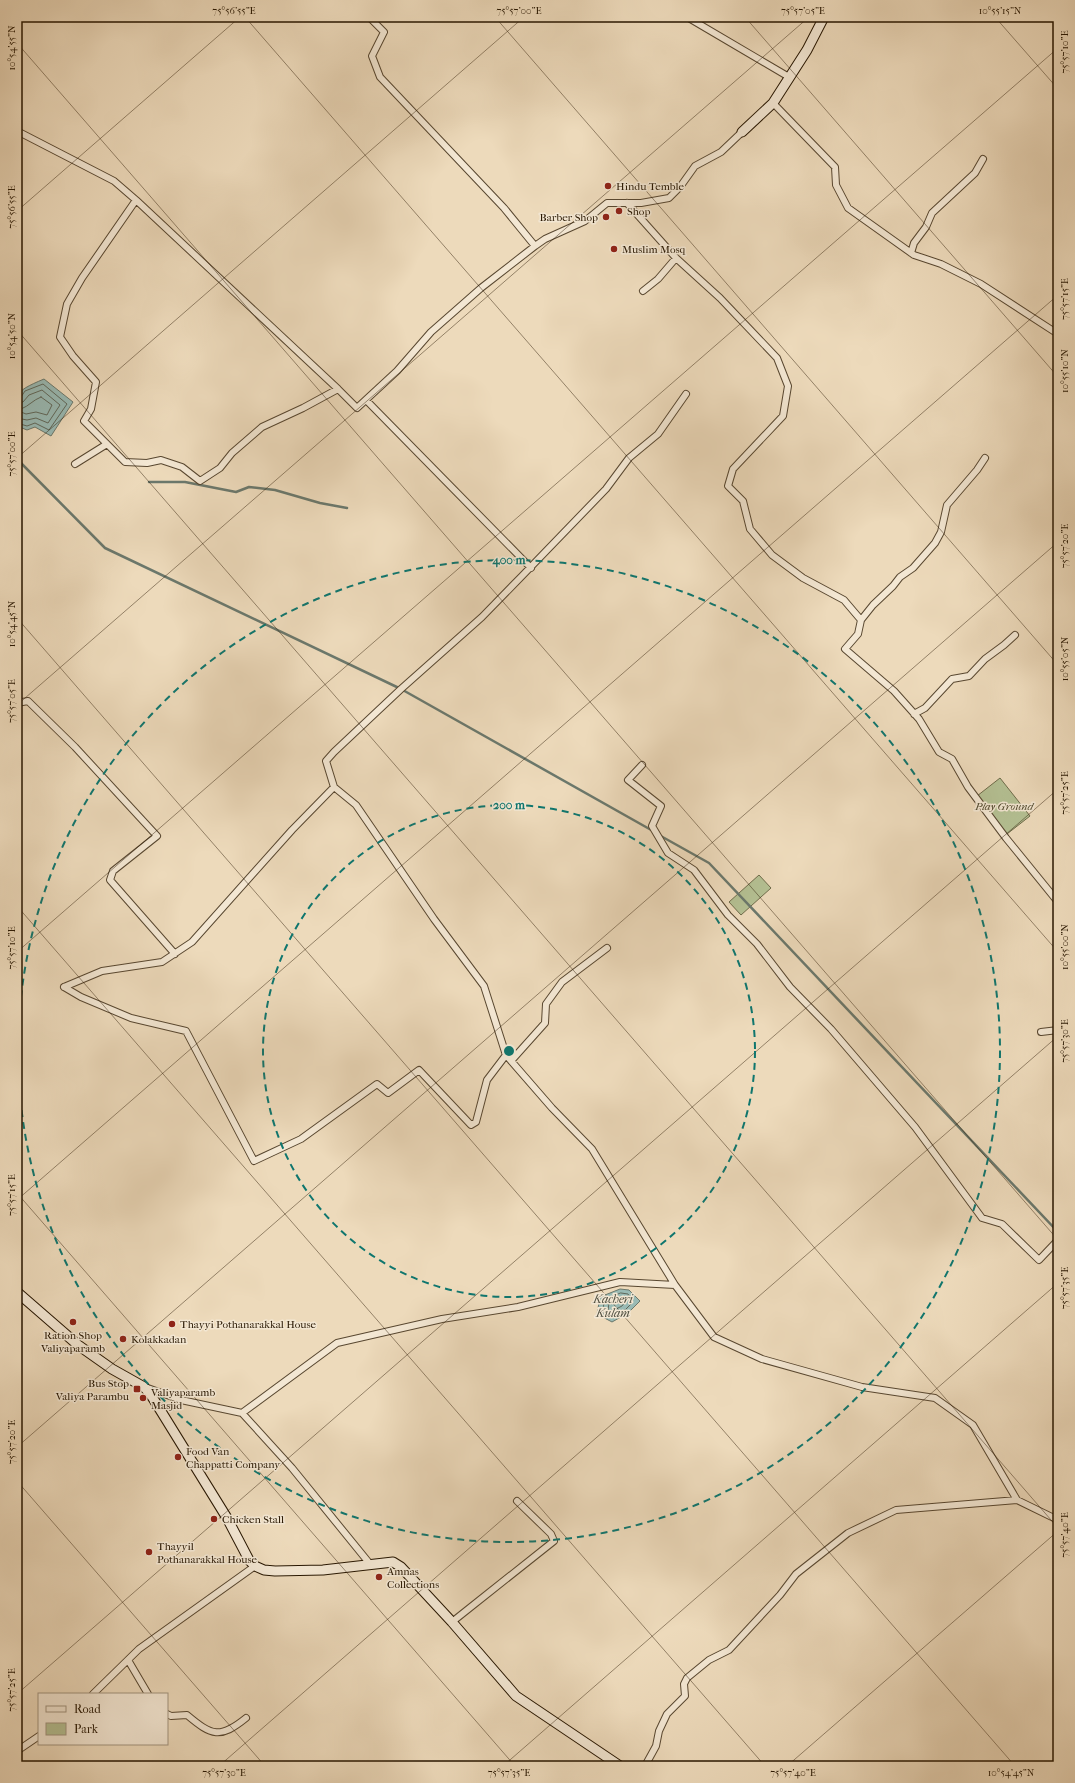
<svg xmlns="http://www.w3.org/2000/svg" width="1075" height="1783" font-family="'IM FELL French Canon',serif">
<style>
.green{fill:#b4c093;stroke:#6e6b4a}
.water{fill:#99bab4;stroke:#6b786c}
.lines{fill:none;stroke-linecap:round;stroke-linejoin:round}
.shore{stroke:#60685a;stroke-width:1}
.stream{stroke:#6b786c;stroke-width:2.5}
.street-casing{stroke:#584730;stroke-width:8}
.secondary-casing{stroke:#271601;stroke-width:11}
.street{stroke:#f3e7d3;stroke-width:6}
.secondary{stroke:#f3e7d3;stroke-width:9}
.ticks{fill:none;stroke:#271601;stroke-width:1;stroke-opacity:0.45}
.ring{fill:none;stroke:#0f766e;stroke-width:2;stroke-dasharray:7 5}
.poi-dot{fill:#8f2418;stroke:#f3e7d3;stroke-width:1.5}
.labels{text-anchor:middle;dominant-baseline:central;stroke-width:3;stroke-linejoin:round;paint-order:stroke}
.poi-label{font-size:11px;fill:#271601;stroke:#f3e7d3;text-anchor:start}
.park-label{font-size:11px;font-style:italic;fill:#51492d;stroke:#f3e7d3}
.water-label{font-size:12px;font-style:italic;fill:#4f4f40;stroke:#f3e7d3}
.centre{fill:#0f766e;stroke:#f3e7d3;stroke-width:2}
.ring-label{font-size:12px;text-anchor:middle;font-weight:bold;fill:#0f766e;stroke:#f3e7d3;stroke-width:3;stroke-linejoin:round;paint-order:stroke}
.neatline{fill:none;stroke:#271601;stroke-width:1.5}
.ticks-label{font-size:10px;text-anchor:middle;fill:#271601}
</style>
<rect width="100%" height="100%" fill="#eddabb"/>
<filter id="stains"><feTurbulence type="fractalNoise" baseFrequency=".005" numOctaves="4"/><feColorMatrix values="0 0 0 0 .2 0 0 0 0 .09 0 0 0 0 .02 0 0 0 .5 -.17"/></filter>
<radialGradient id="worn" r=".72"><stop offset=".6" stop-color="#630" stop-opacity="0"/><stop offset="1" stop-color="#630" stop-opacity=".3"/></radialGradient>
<path class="green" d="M1000 778 1030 816 1007 834 977 796Z
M759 875 771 888 741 915 729 902Z"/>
<path class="water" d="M44 379 73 402 51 436 35 427 27 430 17 426C17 393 11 393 44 379Z
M620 1289 629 1290 640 1301 628 1313 612 1322 597 1314 600 1297Z"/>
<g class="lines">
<path class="shore" d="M41 397 52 405 47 415 36 412 26 414 21 412V409C29 406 33 400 41 397Z
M17 398 21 397 25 391 43 384 67 404 49 430 35 423 27 426 17 423
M17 403 23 402 29 395 42 390 60 405 48 423 36 418 27 420 17 418
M621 1293 628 1294 633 1302 625 1310 613 1317 603 1313 604 1300Z
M622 1298 626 1301 622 1306 612 1311 608 1310 609 1303Z"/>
<path class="stream" d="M17 459 105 548 401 689 653 831
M149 482H185L236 492 249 487 275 490 320 503 347 508
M659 835 709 863 1058 1232"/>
<g class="street-casing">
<path id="street" d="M369 17 384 32 372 56 380 77 504 208 535 246
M687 17 789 77
M773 103 835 167 836 185 848 208 914 255 941 264 981 284 1058 334
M17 131 114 181 136 200 82 278 67 304 60 337 73 356 96 382 91 409 84 421 125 462 147 463 161 460 182 467 200 481 220 468 232 453 262 427 303 408 338 389 357 408 397 371 431 332 481 288 535 246 545 239 585 221 607 203H641L669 198 680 187 695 166 721 152 742 132
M136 200 338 389
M627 203 676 258 720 298 777 358 788 386 783 416 733 469 728 486 743 501 750 529 772 555 803 578 844 600 861 620 858 634 845 649 894 691 919 719 939 752 952 759 968 787 1006 838 1058 902
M911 253 914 243 926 227 932 213 975 173 983 159
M643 291 658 279 676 258
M366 400 531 568
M75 464 107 444
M861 620 873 605 893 586 900 577 913 568 935 543 941 532 947 505 977 470 985 458
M17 703 28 701 75 747 157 836 113 871 110 880 175 954
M914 714 925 708 952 679 969 676 985 659 1004 645 1015 635
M642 765 628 780 661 806 652 826 668 853 694 870 728 915 757 944 790 987 831 1029 915 1127 982 1218 1002 1224 1039 1260 1058 1240
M64 987 81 997 131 1018 186 1031 254 1161 301 1139 377 1084 388 1093 419 1070 471 1125 476 1122 487 1080 506 1055
M64 987 102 971 162 962 192 942 292 830 334 787
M1041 1032 1058 1030
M511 1061 545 1023 546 1004 562 982 607 948
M675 1285 592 1149 552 1108 506 1055 484 986 434 919 356 805 334 787 326 761 334 752 401 689 482 617 522 576 606 489 629 458 658 434 686 394
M145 1387 181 1400 242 1413 337 1343 442 1319 518 1307 620 1282 675 1285 714 1337 762 1359 862 1387 935 1398 973 1425 1017 1500 1058 1520
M242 1413 292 1468 370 1564
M452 1622 554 1541 551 1534 517 1501
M128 1660 148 1694
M93 1694 139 1649 255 1566
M167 1714 171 1716 187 1715C212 1736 220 1739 246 1718
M17 1751 39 1736
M645 1766 656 1746 659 1731 667 1714 685 1696 684 1684 687 1678 709 1660 729 1650 780 1595 796 1574 848 1533 896 1510 1017 1500"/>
</g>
<g class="secondary-casing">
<path id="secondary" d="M742 132 773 103 807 50 824 17
M17 1292 78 1345 112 1369 144 1387 151 1395 227 1518 249 1560 255 1566 264 1570 275 1571 323 1570 393 1562 401 1567 452 1622 516 1696 620 1766"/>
</g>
<use href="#street" class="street"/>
<use href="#secondary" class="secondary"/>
</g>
<path class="ticks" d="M245 17 1058 952M495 17 1058 665M745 17 1058 377M995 17 1058 89M17 43 1058 1240M17 211 240 17M17 330 1058 1528M17 458 524 17M17 618 1015 1766M17 705 809 17M17 906 765 1766M17 952 1058 48M17 1193 515 1766M17 1200 1058 295M17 1447 1058 542M17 1481 265 1766M17 1694 1058 789M219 1766 1058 1036M503 1766 1058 1283M787 1766 1058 1531"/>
<g class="ring">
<circle cx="509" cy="1051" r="246"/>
<circle cx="509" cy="1051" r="491"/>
</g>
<g class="poi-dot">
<circle cx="608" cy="186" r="4"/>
<circle cx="619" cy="211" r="4"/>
<circle cx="606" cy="217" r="4"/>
<circle cx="614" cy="249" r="4"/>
<circle cx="73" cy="1322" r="4"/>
<circle cx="172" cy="1324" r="4"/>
<circle cx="123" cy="1339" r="4"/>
<rect x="133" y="1385" width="8" height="8" rx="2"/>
<circle cx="143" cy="1398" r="4"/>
<circle cx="178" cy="1457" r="4"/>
<circle cx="214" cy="1519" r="4"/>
<circle cx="149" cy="1552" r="4"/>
<circle cx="379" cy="1577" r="4"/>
</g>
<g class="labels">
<g class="poi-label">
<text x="616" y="186">Hindu Temble</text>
<text x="627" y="211">Shop</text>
<text x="598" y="217" text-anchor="end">Barber Shop</text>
<text x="622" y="249">Muslim Mosq</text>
<text x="180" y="1324">Thayyi Pothanarakkal House</text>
<text x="73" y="1335" text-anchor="middle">Ration Shop<tspan x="73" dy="13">Valiyaparamb</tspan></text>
<text x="131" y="1339">Kolakkadan</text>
<text x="129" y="1383" text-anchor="end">Bus Stop<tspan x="129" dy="13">Valiya Parambu</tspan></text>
<text x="151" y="1392">Valiyaparamb<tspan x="151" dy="13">Masjid</tspan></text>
<text x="186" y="1451">Food Van<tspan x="186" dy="13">Chappatti Company</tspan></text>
<text x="222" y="1519">Chicken Stall</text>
<text x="157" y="1546">Thayyil<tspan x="157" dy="13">Pothanarakkal House</tspan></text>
<text x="387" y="1571">Amnas<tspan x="387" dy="13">Collections</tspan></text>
</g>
<g class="park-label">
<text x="1004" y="806">Play Ground</text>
</g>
<g class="water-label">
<text x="613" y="1299">Kacheri<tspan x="613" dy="14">Kulam</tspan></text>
</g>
</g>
<circle cx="509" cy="1051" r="6" class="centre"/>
<g class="ring-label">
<text x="509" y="564">400 m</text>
<text x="509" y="809">200 m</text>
</g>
<rect width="1075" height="1783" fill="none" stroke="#eddabb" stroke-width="44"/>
<rect x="38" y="1693" width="130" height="52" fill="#f3e7d3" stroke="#a1937f"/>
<rect x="46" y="1706" width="20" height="6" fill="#f3e7d3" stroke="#a1937f"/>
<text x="74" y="1713" font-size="12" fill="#271601">Road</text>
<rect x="46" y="1723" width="20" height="12" fill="#b4c093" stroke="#a1937f"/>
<text x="74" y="1733" font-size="12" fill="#271601">Park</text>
<rect x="22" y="22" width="1031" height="1739" class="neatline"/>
<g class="ticks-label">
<text x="234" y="14">75°56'55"E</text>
<text x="519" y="14">75°57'00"E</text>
<text x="803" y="14">75°57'05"E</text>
<text x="1000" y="14">10°55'15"N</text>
<text transform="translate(11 48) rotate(-90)" y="4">10°54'55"N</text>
<text transform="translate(1064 52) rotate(-90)" y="4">75°57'10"E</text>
<text transform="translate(11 207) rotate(-90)" y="4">75°56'55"E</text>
<text transform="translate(1064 299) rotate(-90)" y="4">75°57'15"E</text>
<text transform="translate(11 336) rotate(-90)" y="4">10°54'50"N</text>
<text transform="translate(1064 371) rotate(-90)" y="4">10°55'10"N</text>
<text transform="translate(11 454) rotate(-90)" y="4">75°57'00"E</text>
<text transform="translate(1064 546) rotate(-90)" y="4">75°57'20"E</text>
<text transform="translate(11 624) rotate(-90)" y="4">10°54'45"N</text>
<text transform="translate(1064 659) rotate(-90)" y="4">10°55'05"N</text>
<text transform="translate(11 701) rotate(-90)" y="4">75°57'05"E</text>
<text transform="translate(1064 793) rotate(-90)" y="4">75°57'25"E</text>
<text transform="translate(1064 947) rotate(-90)" y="4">10°55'00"N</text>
<text transform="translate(11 948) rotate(-90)" y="4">75°57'10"E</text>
<text transform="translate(1064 1041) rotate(-90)" y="4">75°57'30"E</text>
<text transform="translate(11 1195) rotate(-90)" y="4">75°57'15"E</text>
<text transform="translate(1064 1288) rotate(-90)" y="4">75°57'35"E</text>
<text transform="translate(11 1442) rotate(-90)" y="4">75°57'20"E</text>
<text transform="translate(1064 1535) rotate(-90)" y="4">75°57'40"E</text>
<text transform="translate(11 1690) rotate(-90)" y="4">75°57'25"E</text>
<text x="224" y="1776">75°57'30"E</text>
<text x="509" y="1776">75°57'35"E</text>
<text x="793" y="1776">75°57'40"E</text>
<text x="1011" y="1776">10°54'45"N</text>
</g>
<rect width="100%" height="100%" filter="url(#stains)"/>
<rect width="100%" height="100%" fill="url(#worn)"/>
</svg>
